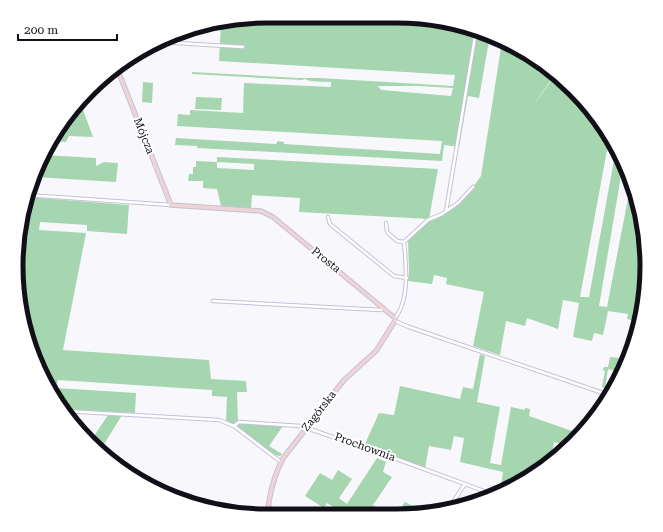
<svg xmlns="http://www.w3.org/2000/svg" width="663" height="532" font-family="'Roboto Serif',serif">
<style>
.green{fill:#a5d6af;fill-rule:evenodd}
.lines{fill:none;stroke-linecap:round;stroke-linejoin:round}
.street-casing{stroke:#c4c1d6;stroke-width:4.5}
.secondary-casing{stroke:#c4c1d6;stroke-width:5.5}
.street{stroke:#fff;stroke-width:2.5}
.secondary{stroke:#f0d4d5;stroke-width:3.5}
.labels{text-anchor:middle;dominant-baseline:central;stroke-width:4;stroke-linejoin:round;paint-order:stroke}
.street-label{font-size:11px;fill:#110f17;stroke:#fff}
.rim{fill:none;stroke:#110f17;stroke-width:5}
</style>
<rect width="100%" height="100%" fill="#f8f8fc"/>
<path class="green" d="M266 16 414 17 492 35 497 38 490 35 479 98 468 96 459 147 444 145 442 161 197 148V146L175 145 176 138 276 144 278 141 284 142V144L440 154 442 141 177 126 178 114 190 115V110L243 113 244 83 331 87V82C322 81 312 83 305 79L302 80 192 74V72L298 78H319L453 86 455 75 219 61 221 23H216ZM378 86H419L453 88 451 96 382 90 380 89Z
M502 41 555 74 531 109 556 74 562 78 609 139 580 297H589L616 149 621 155 623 164 599 306 607 307 630 188 646 249 634 346H631L635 321 627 319 628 314 608 311 603 335 594 333 592 341 573 337 579 303 563 300 558 329 527 318 525 326 506 321 500 355 473 346 484 292 446 284 447 278 434 275 432 284 408 281 409 271 408 241 430 220 442 216 461 201 473 188V187L481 176Z
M143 82 153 83 152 103 142 102Z
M196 97 222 98 221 110 195 109Z
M80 102 93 137 69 136 66 142 50 141Z
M44 155 96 158V166L104 162 118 163 116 182 35 177Z
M217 157 438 169 429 219 299 212 300 198 252 195 251 208 221 206 217 189 203 188V181H188L189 174H193V167H196V161L217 162ZM217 162 254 164V170L217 168Z
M26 197 129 205 127 234 87 231V225L40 222 39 230 86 233 63 350 209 360 211 379 246 381 247 392H237L238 420 233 424 226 420 227 397 212 396V390L58 380 56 388 136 393 135 413 64 410 42 377 24 330 16 266Z
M480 354 485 356 477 402 500 407 490 463 501 465 511 407 525 410V408L530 409 529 416 575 432 576 427 586 429 585 431 563 448V444L554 442 552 456 508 490 500 492 503 472 460 462 464 438 454 436 451 450 429 446 425 468 364 446 379 413 394 415 400 386 460 399 463 387 473 389Z
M610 357 619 358 617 369 621 368 615 378 617 371 608 369 605 388 602 387 605 371 603 370 604 367H608Z
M108 415H122L100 451 90 442Z
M238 423 283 426 269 446 282 454 280 456 275 455 237 427Z
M377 458 386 462 383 472 392 477 373 505 384 512 382 515H357L354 513 352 515H331L335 508 327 503 324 508 305 496 320 473 332 480 338 470 352 479 339 498 347 504Z
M405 502 419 509 415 515H396Z"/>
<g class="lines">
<g class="street-casing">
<path id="street" d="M160 42 243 47
M27 195 171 205
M446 211 476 31
M328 217 330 224 394 276 407 278
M386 223 387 232 397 241 404 242
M213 301 381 310 383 308
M395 318C410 300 406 264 404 242L428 220 442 214 458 203 473 187
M395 321 409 327 606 394
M65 411 219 420 234 426 281 462
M234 426 239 422 301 426 405 462 492 494
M451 505 465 484"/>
</g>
<g class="secondary-casing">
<path id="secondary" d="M117 68 171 205 261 211 273 217 395 318V321L376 351 344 380 284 457C275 472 268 498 268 515"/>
</g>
<use href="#street" class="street"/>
<use href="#secondary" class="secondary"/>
</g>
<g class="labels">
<g class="street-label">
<text transform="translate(144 136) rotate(68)">Mójcza</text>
<text transform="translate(326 260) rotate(39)">Prosta</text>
<text transform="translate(319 411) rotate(-52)">Zagórska</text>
<text transform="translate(365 447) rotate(20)">Prochownia</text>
</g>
</g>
<path d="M0 0H663V532H0ZM266 23H397A243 243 0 0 1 640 266V266A243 243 0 0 1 397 509H266A243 243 0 0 1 23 266V266A243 243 0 0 1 266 23Z" fill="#fff" fill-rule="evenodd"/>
<path class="rim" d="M266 23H397A243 243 0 0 1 640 266V266A243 243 0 0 1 397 509H266A243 243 0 0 1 23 266V266A243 243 0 0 1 266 23Z"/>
<path d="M18 34v6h99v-6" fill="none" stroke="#110f17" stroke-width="2"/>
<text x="24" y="34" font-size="12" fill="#110f17" stroke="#ffffff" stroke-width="3" paint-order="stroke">200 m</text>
</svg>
